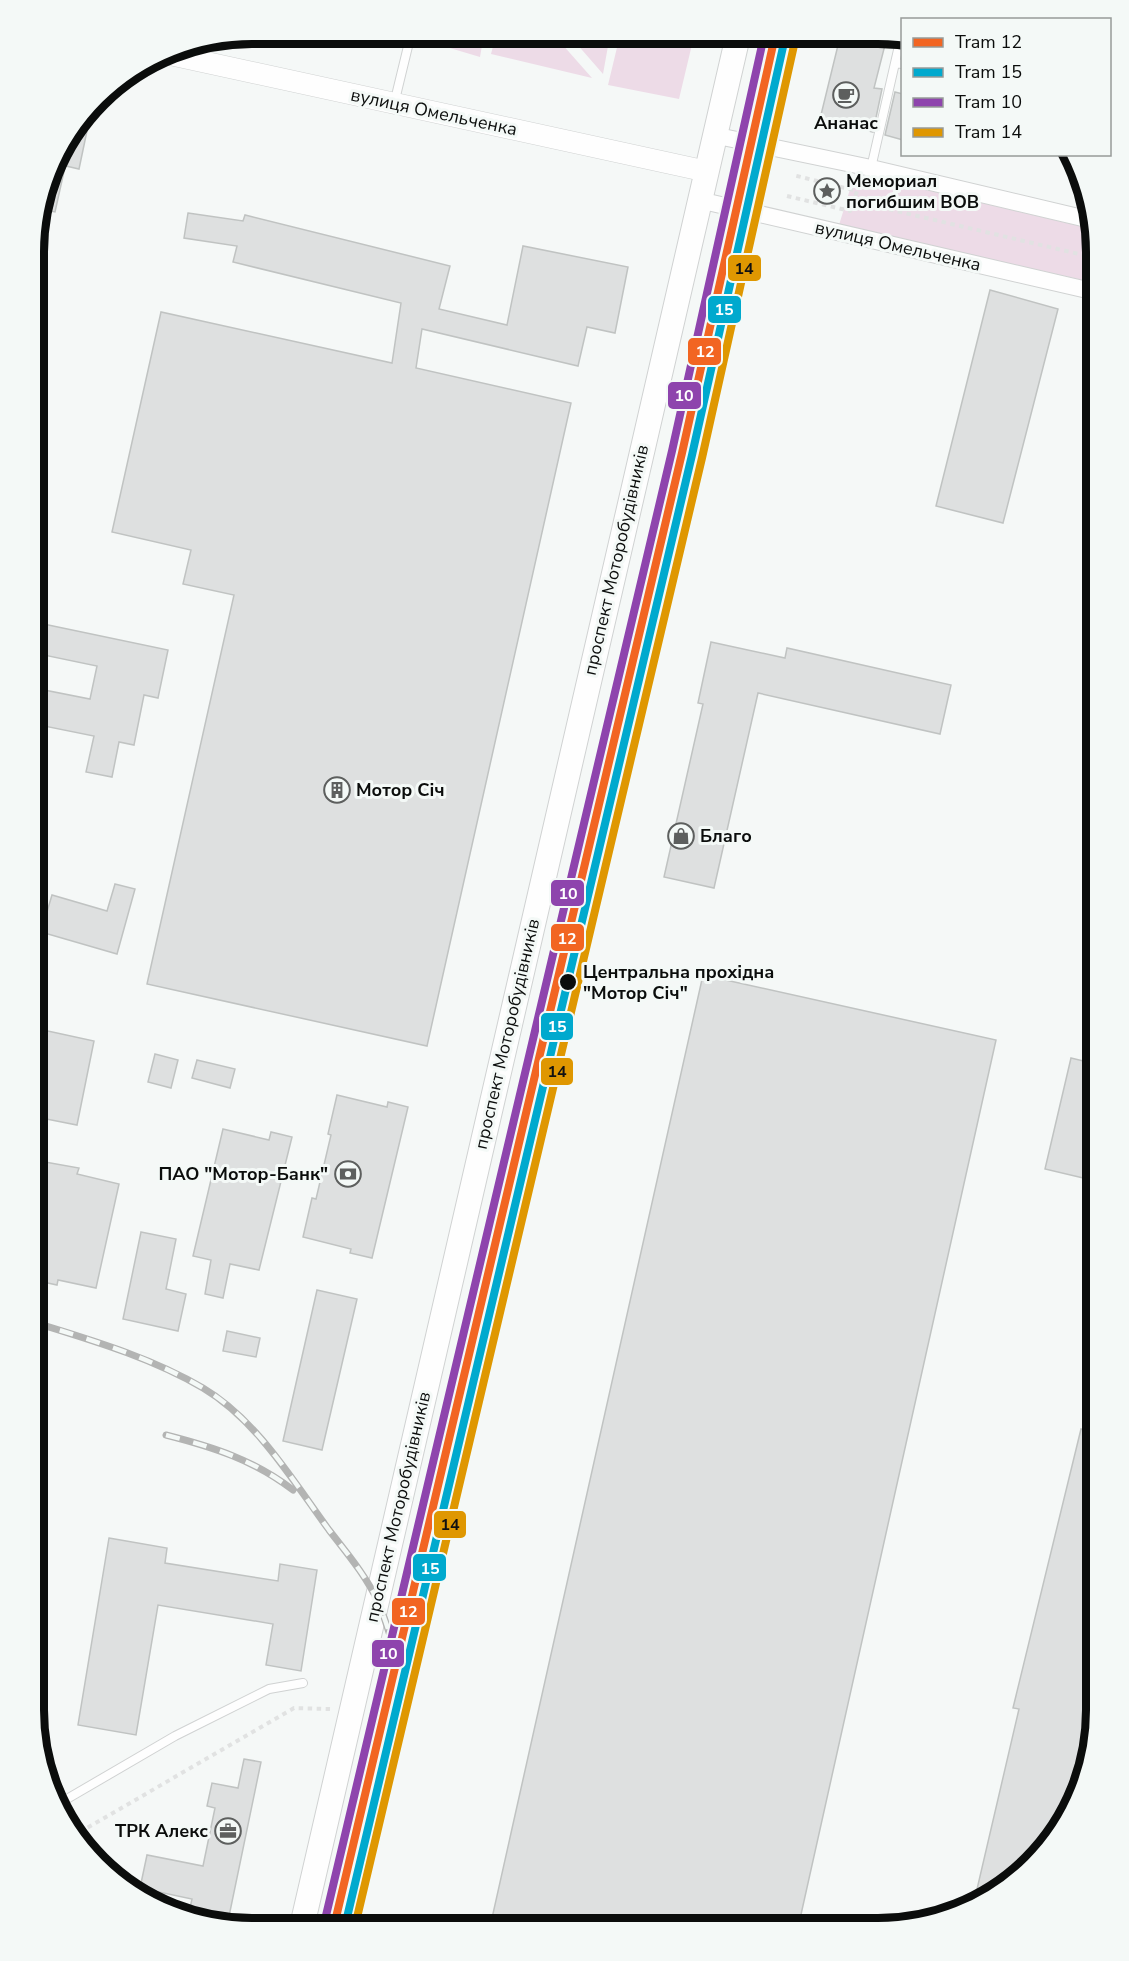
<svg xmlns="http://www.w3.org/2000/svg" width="1129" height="1961" font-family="'Nunito Sans',sans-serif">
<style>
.grass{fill:#eddbe7}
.building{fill:#dee0e0;stroke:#c0c3c2;stroke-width:1.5}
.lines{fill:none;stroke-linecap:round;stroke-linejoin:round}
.service-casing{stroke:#d0d2d2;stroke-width:10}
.minor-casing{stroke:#d0d2d2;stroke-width:18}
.tertiary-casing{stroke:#d0d2d2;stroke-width:22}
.secondary-casing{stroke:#d0d2d2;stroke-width:26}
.path{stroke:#e1e2e2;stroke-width:4;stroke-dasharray:4.5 4.5;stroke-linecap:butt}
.service{stroke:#fefefe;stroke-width:8}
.minor{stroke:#fefefe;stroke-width:16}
.tertiary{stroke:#fefefe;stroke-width:21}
.secondary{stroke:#fefefe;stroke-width:24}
.rail-casing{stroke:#b3b4b3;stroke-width:7}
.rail{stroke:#f4f9f7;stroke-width:4.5;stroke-dasharray:14;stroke-linecap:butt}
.tram-1-casing{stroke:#f4f9f7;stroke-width:12}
.tram-2-casing{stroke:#f4f9f7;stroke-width:12}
.tram-3-casing{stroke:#f4f9f7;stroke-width:12}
.tram-4-casing{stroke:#f4f9f7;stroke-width:12}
.tram-1{stroke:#f26522;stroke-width:8}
.tram-2{stroke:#00a9ce;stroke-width:8}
.tram-3{stroke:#8e44ad;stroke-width:8}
.tram-4{stroke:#df9701;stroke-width:8}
.stop-dot{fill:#0b0d0c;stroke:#f4f9f7;stroke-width:2}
.labels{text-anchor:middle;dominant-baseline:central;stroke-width:6;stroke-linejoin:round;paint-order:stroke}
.street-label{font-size:18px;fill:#0b0d0c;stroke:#f4f9f7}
.poi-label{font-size:18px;font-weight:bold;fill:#0b0d0c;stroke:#f4f9f7;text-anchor:start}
.stop-label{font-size:18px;font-weight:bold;fill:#0b0d0c;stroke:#f4f9f7;text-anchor:start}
.rim{fill:none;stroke:#0b0d0c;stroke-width:8}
.line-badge{stroke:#f4f9f7;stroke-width:2}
.badge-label{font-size:16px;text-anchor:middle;font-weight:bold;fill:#fff}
.pale-badge-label{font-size:16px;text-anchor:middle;font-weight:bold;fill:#111}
</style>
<rect width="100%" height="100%" fill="#f5f8f7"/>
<path class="grass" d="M451 34H484L480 57 433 43Z
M496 35H554L592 78 491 54Z
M569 35H610L603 74Z
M620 35 694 36 679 99 608 85Z
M855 173 1092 229 1096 252V283L839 225Z"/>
<path class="building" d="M840 37H887L874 88 882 89 873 132 820 119Z
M895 92 903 94V140L885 135Z
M92 107 79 169 53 163 56 155Z
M53 164 65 167 55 212 39 209Z
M188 213 243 221 245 215 450 266 439 309 507 325 523 246 628 267 615 333 587 327 578 366 422 329 416 368 571 403 427 1046 147 984 234 595 183 584 191 550 112 532 161 312 392 363 401 303 233 262 237 246 184 238Z
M990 290 1058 309 1003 523 936 506Z
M34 622 168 650 158 698 144 695 134 745 119 742 112 777 86 772 94 736 34 724V688L90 699 97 666 34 653Z
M711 642 785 658 787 648 951 685 940 734 758 693 714 888 664 877 703 704 698 703Z
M115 884 135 889 117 954 41 932 52 895 107 911Z
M703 975 996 1040 798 1928 490 1927Z
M34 1028 94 1041 77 1125 36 1117 46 1071 34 1069Z
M155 1054 178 1060 171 1088 148 1082Z
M1071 1058 1096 1064V1181L1045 1169Z
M197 1060 235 1069 230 1088 192 1078Z
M337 1095 387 1107 388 1102 408 1107 372 1258 350 1253 351 1249 303 1237 312 1198 316 1199 331 1135 328 1134Z
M223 1129 269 1140 271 1132 292 1137 259 1270 230 1264 223 1298 205 1294 211 1260 193 1256Z
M45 1162 79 1168 77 1174 119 1184 96 1288 58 1280 57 1285 34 1280V1227Z
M141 1232 176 1239 166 1289 186 1294 178 1331 123 1319Z
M317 1290 357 1299 322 1450 283 1441Z
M227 1331 260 1338 256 1357 223 1351Z
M1081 1429 1096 1433V1724L1079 1793 1051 1842 1010 1883 974 1902 1019 1709 1013 1708Z
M109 1538 167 1548 165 1563 278 1581 280 1564 317 1570 301 1671 266 1665 273 1624 158 1605 136 1735 78 1725Z
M244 1759 261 1762 227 1926H223L188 1917 192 1899 140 1888 147 1855 203 1866 215 1808 207 1806 212 1783 238 1788Z"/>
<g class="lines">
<g class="service-casing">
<path id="service" d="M901 37 895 63 902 64
M394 104 411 34
M871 168 895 63
M60 1803 175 1736 269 1689 303 1683"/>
</g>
<g class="minor-casing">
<path id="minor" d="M713 135 871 168 1091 220
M699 200 1096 292"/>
</g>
<g class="tertiary-casing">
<path id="tertiary" d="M163 53 705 171"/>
</g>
<g class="secondary-casing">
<path id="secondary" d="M302 1926 738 36"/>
</g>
<path class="path" d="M787 196 850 211 857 191 793 175
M854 201 1096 258
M80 1832 294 1708 330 1709"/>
<use href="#service" class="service"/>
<use href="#minor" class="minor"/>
<use href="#tertiary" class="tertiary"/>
<use href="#secondary" class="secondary"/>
<g class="rail-casing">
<path id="rail" d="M33 1322C91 1340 150 1357 203 1388 257 1420 293 1481 329 1530 346 1552 367 1577 378 1602 386 1621 393 1642 396 1663
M166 1435C213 1447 254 1460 293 1490"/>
</g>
<use href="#rail" class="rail"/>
<g class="tram-1-casing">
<path id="tram-1" d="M334 1926 682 453 775 36"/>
</g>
<g class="tram-2-casing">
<path id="tram-2" d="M345 1926 692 455 785 38"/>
</g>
<g class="tram-3-casing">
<path id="tram-3" d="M324 1924 672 451 764 36"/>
</g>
<g class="tram-4-casing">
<path id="tram-4" d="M355 1926 702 458 795 41"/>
</g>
<use href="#tram-1" class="tram-1"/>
<use href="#tram-2" class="tram-2"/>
<use href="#tram-3" class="tram-3"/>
<use href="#tram-4" class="tram-4"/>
</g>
<defs>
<g id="cafe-ring" transform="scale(1.35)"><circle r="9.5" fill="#f4f9f7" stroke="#5d5f5e" stroke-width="1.5"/><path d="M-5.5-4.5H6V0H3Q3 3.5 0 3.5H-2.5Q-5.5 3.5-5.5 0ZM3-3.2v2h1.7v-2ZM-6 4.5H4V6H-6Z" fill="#5d5f5e"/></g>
<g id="sight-ring" transform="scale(1.35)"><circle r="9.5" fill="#f4f9f7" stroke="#5d5f5e" stroke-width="1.5"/><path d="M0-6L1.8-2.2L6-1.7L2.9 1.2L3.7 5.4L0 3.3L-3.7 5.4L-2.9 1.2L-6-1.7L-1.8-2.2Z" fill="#5d5f5e"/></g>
<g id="building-ring" transform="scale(1.35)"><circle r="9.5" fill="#f4f9f7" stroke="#5d5f5e" stroke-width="1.5"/><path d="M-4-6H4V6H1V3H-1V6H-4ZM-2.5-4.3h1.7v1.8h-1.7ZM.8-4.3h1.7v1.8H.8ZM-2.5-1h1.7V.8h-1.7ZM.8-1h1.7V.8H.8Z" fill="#5d5f5e"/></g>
<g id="shop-ring" transform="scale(1.35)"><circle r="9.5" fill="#f4f9f7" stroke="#5d5f5e" stroke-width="1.5"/><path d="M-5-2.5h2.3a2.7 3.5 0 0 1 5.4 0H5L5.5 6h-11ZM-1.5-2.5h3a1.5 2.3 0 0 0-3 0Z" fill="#5d5f5e"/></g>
<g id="bank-ring" transform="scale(1.35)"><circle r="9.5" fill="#f4f9f7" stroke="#5d5f5e" stroke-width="1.5"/><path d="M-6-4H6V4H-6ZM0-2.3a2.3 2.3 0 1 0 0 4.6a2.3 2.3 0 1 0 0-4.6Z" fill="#5d5f5e"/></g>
<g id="office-ring" transform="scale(1.35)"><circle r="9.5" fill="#f4f9f7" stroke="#5d5f5e" stroke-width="1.5"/><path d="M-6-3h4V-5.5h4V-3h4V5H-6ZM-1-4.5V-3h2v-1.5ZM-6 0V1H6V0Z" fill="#5d5f5e"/></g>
</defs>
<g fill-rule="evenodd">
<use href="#cafe-ring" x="846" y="95"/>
<use href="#sight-ring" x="827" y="191"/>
<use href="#building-ring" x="337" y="790"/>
<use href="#shop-ring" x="681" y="836"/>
<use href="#bank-ring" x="348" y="1174"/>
<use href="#office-ring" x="228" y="1831"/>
</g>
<circle class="stop-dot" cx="568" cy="982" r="9"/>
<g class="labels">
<g class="street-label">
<text transform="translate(434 112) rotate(12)">вулиця Омельченка</text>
<text transform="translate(898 246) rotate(13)">вулиця Омельченка</text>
<text transform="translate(616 560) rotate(-77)">проспект Моторобудівників</text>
<text transform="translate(507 1034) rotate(-77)">проспект Моторобудівників</text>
<text transform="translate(398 1507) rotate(-77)">проспект Моторобудівників</text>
</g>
<g class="poi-label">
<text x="846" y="123" text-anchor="middle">Ананас</text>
<text x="846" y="181">Мемориал<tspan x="846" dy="21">погибшим ВОВ</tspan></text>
<text x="356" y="790">Мотор Січ</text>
<text x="700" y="836">Благо</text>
<text x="328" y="1174" text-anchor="end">ПАО "Мотор-Банк"</text>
<text x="208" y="1831" text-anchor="end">ТРК Алекс</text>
</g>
<g class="stop-label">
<text x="583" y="972">Центральна прохідна<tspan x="583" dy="21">"Мотор Січ"</tspan></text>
</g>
</g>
<path d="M0 0H1129V1961H0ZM252 44H878A208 208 0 0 1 1086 252V1710A208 208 0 0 1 878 1918H252A208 208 0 0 1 44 1710V252A208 208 0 0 1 252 44Z" fill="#f4f9f7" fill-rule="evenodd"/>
<path class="rim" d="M252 44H878A208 208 0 0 1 1086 252V1710A208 208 0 0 1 878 1918H252A208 208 0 0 1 44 1710V252A208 208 0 0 1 252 44Z"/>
<g class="line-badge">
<rect x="727" y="254" width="35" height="28" rx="6" fill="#df9701"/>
<rect x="707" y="295" width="35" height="29" rx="6" fill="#00a9ce"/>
<rect x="687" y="337" width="35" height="29" rx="6" fill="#f26522"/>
<rect x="667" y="381" width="35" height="29" rx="6" fill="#8e44ad"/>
<rect x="550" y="879" width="35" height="28" rx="6" fill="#8e44ad"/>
<rect x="550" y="923" width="35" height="29" rx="6" fill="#f26522"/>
<rect x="540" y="1012" width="34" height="29" rx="6" fill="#00a9ce"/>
<rect x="540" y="1057" width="34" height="29" rx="6" fill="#df9701"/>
<rect x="433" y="1510" width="34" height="29" rx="6" fill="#df9701"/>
<rect x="412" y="1553" width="35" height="29" rx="6" fill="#00a9ce"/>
<rect x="391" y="1597" width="35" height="29" rx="6" fill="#f26522"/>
<rect x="371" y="1639" width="34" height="29" rx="6" fill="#8e44ad"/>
</g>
<g class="badge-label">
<text x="724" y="315">15</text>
<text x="705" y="357">12</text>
<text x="684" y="401">10</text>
<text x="568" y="899">10</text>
<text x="567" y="944">12</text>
<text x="557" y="1032">15</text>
<text x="430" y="1574">15</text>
<text x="408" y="1617">12</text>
<text x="388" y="1659">10</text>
</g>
<g class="pale-badge-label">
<text x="744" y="274">14</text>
<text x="557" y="1077">14</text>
<text x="450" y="1530">14</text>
</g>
<rect x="901" y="18" width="210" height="138" fill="#f4f9f7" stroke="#979b99" stroke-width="1.5"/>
<rect x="913" y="38" width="30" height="9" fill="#f26522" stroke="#979b99" stroke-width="1.5"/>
<text x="955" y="48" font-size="18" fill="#0b0d0c">Tram 12</text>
<rect x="913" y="68" width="30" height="9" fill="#00a9ce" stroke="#979b99" stroke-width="1.5"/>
<text x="955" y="78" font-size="18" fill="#0b0d0c">Tram 15</text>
<rect x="913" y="98" width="30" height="9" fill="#8e44ad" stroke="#979b99" stroke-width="1.5"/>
<text x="955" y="108" font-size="18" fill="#0b0d0c">Tram 10</text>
<rect x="913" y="128" width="30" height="9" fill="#df9701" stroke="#979b99" stroke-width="1.5"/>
<text x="955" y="138" font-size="18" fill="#0b0d0c">Tram 14</text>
</svg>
